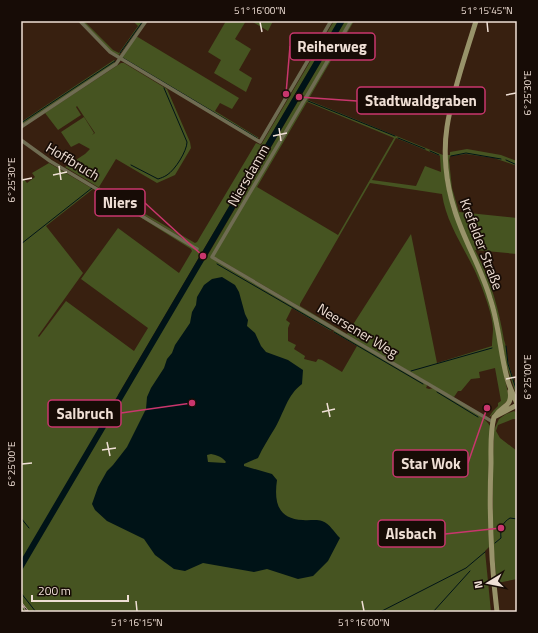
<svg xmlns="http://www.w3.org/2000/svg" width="538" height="633" font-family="'Titillium Web',sans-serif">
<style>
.green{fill:#465421;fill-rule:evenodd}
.water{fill:#001317;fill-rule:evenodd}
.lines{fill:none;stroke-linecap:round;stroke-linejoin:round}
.stream{stroke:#001317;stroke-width:1}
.street{stroke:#6f6c52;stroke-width:3.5}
.secondary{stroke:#98936a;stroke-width:5}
.rail-casing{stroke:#b3a094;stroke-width:2.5}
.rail{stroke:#170c06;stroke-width:1;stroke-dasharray:3;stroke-linecap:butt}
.ticks{fill:none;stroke:#efdfd5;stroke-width:1.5}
.labels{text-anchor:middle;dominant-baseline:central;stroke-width:3.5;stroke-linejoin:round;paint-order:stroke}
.street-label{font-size:14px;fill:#efdfd5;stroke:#170c06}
.leader{fill:none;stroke:#c9366d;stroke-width:1.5}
.callout-dot{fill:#c9366d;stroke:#170c06;stroke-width:1.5}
.callout{fill:#170c06;stroke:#c9366d;stroke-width:1.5}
.callout-label{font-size:15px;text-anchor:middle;font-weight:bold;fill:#efdfd5}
.neatline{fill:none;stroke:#efdfd5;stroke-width:1.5}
.ticks-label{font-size:10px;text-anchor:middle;fill:#efdfd5}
</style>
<rect width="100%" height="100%" fill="#382010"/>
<path class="green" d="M82 21H84L113 50 119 53 138 26 133 21H144L120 54 118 55 111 51Z
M226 21H246L235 39 251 49 239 70 252 78 246 92 214 73 221 60 208 52Z
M251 21H273L268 31Z
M334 21H338L118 395 121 397 203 256 206 258 345 21H354L308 100 443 155 446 185 452 210 489 297 496 327 504 375 508 393V400L491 416 489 417 493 411 498 406V403L501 401 495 368 479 372 480 378 471 379 461 391H458L454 397 451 396 217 258 215 260 332 328 331 331 292 308 286 320 290 323 288 328V341L296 345 294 349 305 356 304 359 316 362 318 359 322 360 342 372 357 346 333 332 334 331H337L426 383 427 386 426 388 429 389 434 388C449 397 482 412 490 426L488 495 489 547 485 551 491 612H21V182L23 181 22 179 23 178 27 183 35 177 32 173 49 163 93 189 46 226 83 273 38 336 39 337 66 301 134 351 148 328 81 279 118 228 179 273 192 251 191 249 132 212H134L194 248 195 246 65 167 85 154 90 149 79 143 71 147 61 132 84 117 94 133 92 135 95 133 77 106 76 107 81 115 58 130 45 113 121 63H124L167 89 190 142 191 148 175 175 157 183 116 159 99 187 195 243 197 242 256 143 261 145ZM307 102 394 138 338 235 257 187ZM396 138 440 156 441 172 425 166 416 186 372 180ZM370 183 442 194C446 221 461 243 473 267 480 281 493 314 493 329 493 333 492 341 492 346L437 363 411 234 347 334 300 306V304Z
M136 36 239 98 232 109 220 103 215 111 259 138H255L121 58Z
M114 60 115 61 114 64 21 125V122Z
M467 149 501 155 517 161V166L494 158 466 154 450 156 449 160 452 188 459 212 517 218V254L475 250C490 278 499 309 504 340 507 348 507 357 509 365 512 376 517 386 517 397L506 364 499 324 494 303 486 280 465 233 451 195 447 155H450V152Z
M514 411 517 413V419H513L498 425 496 431 500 438 517 451V579L497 583 493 544V458L494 430 499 419 506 414Z"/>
<path class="water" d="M338 21H345L21 572V560Z
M222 277 235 285 239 292 245 314 248 320 247 326 255 333 261 346 266 352 288 360 303 370 302 384C287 395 284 413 275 428 269 438 263 447 258 458L244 464V466L272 474 277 480C274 501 277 519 303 520 309 521 316 519 322 521 330 524 334 532 340 538L328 561 313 576 298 579 267 569 254 572 203 563 185 571 174 569 155 555 144 539 107 521 95 510 92 504 98 487 107 471 113 465 127 447 146 409 147 397 151 388 164 368 167 359 172 353 175 345 190 323 192 312 196 305 197 297 204 285 212 279ZM211 454C217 455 222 457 226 462L225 463 208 462 207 455Z"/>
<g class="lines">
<path class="stream" d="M120 53 143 21
M123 58 257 138
M308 101 395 136
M21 123 115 61
M398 138 425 149
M430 151 439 155
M451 156 466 153 501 159
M506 160 517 165
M131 165 158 179C161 178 164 177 167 175 175 170 187 151 187 142L164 88
M21 244 92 188
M217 264 331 330
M334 332 423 384
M506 346 508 364 517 392
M411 371 492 348
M437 392 478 417
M21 518 29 528
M495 543 501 538C500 529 502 523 510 518L517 519
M21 593 36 612
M380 612 466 568 485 552
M433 612 470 571"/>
<path class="street" d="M80 21 110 52 260 142 331 21
M351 21 212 257 493 422
M21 127 116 64 146 21
M21 140 50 161 197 249"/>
<path class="secondary" d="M476 21C466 54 452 93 447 127 443 153 446 183 454 208 463 239 481 267 490 298 499 324 500 352 507 378 509 387 514 395 517 404
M495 416C502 405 513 407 510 391
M497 612C491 562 489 513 491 463 491 448 490 432 494 417L517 405"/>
<g class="rail-casing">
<path id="rail" d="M21 603 28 612"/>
</g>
<use href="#rail" class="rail"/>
</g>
<path class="ticks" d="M260 22 262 32M487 22 488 32M506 95 516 93M279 128 281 141M273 136 287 133M59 166 61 180M53 175 67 172M22 180 32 178M506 379 516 377M327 403 330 417M322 412 335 409M107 442 110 456M102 450 116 448M22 464 32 463M136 601 137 611M362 601 364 611"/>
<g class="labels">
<g class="street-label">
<text transform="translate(73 161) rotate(31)">Hoffbruch</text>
<text transform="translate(248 175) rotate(-60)">Niersdamm</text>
<text transform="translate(482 244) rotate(69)">Krefelder Straße</text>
<text transform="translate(358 330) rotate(31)">Neersener Weg</text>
</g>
</g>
<path class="leader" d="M286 94L290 46M299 97L357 101M203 256L145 203M192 403L121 413M487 408L468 463M501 528L445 534"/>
<g class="callout-dot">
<circle cx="286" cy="94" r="4"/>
<circle cx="299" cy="97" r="4"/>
<circle cx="203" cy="256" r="4"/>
<circle cx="192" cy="403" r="4"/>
<circle cx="487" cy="408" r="4"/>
<circle cx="501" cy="528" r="4"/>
</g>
<g class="callout">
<rect x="290" y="33" width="85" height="27" rx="4"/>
<rect x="357" y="87" width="128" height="27" rx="4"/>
<rect x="95" y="189" width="50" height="27" rx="4"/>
<rect x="48" y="400" width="73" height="27" rx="4"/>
<rect x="393" y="450" width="75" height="27" rx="4"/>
<rect x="378" y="520" width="67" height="27" rx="4"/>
</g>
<g class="callout-label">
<text x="332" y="52">Reiherweg</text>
<text x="421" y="106">Stadtwaldgraben</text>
<text x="120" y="208">Niers</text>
<text x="85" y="419">Salbruch</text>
<text x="431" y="469">Star Wok</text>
<text x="411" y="539">Alsbach</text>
</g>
<rect width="538" height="633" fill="none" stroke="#170c06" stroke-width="44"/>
<g transform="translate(488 583) rotate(260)" stroke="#170c06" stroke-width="3" paint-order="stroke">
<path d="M0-3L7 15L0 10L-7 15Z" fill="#efdfd5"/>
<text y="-6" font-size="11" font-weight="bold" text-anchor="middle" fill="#efdfd5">N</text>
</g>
<path d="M32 595v6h96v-6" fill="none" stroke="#efdfd5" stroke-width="2"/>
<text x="38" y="595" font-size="12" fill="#efdfd5" stroke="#170c06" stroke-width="3" paint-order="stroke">200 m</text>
<rect x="22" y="22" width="494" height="589" class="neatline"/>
<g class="ticks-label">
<text x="260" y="14">51°16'00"N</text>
<text x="487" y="14">51°15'45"N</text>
<text transform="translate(527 93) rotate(-90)" y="4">6°25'30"E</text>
<text transform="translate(11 180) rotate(-90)" y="4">6°25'30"E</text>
<text transform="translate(527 377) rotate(-90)" y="4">6°25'00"E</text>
<text transform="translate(11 464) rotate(-90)" y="4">6°25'00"E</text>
<text x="137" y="626">51°16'15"N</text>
<text x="364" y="626">51°16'00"N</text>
</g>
</svg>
